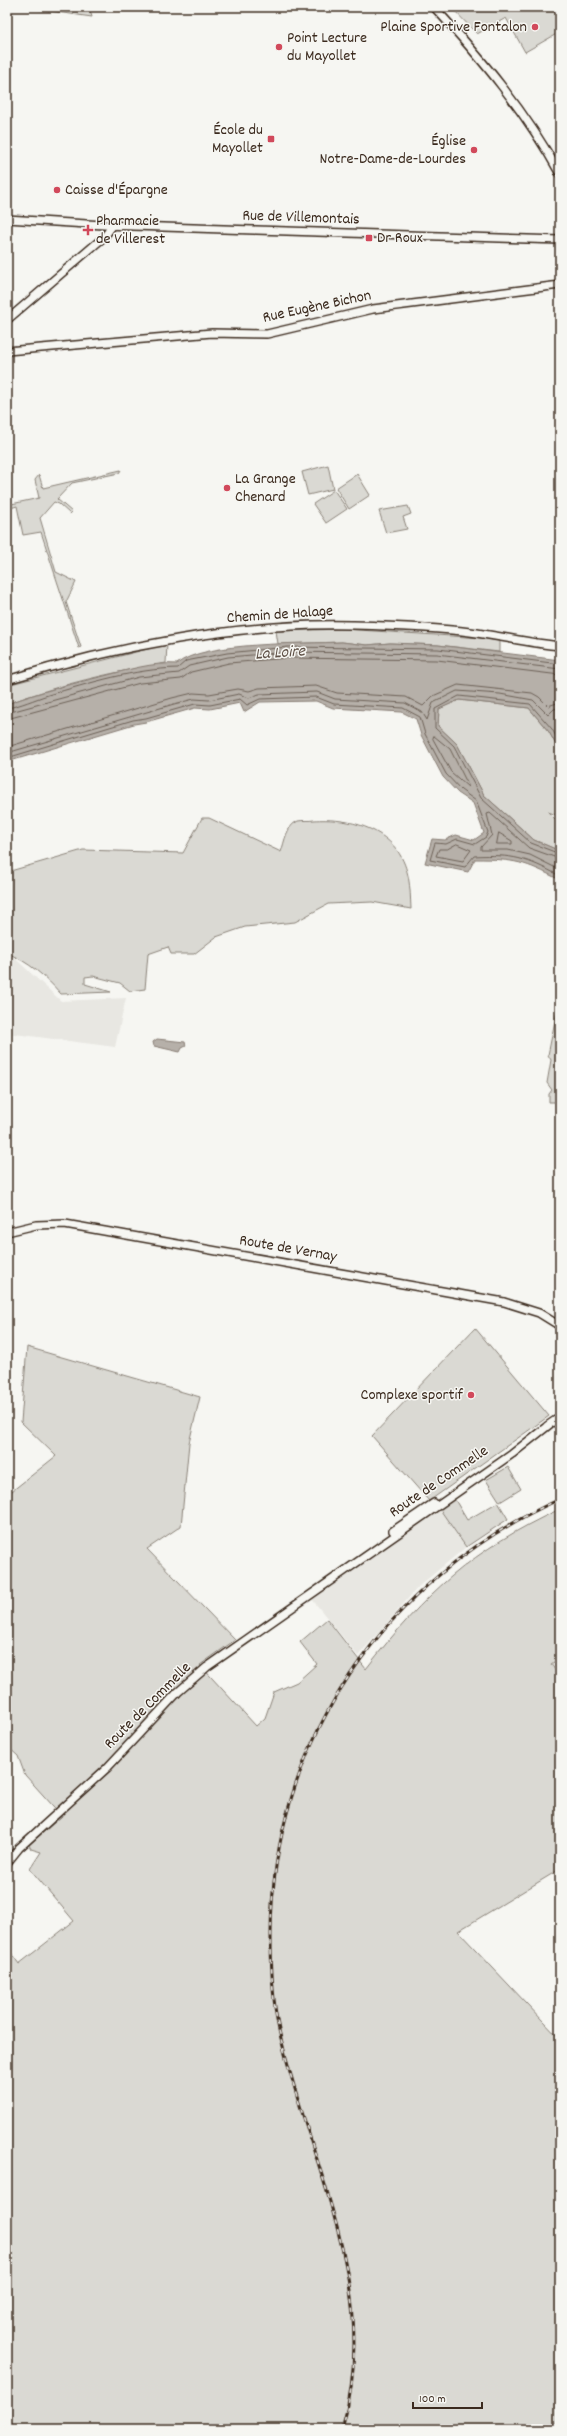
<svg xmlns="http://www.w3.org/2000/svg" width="567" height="2436" font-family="Dekko,sans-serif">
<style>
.built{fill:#e8e7e2}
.green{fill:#dad9d3;stroke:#8a8278}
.water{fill:#b6b0a9;stroke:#857a71}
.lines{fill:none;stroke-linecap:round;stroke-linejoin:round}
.shore{stroke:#6c6056;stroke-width:1}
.secondary-casing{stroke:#3b2a1e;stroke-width:10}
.primary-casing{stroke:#3b2a1e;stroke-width:10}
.secondary{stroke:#f6f6f2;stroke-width:7}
.primary{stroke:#f6f6f2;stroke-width:7}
.rail-casing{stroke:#3b2a1e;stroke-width:3}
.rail{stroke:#f6f6f2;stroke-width:1.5;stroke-dasharray:4.5;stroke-linecap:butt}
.poi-dot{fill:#d1495b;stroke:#f6f6f2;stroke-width:1.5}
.labels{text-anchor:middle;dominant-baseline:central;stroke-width:3;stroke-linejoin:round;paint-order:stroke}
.poi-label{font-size:16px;fill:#3b2a1e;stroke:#f6f6f2;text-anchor:start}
.street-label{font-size:16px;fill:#3b2a1e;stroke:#f6f6f2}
.water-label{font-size:17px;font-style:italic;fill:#605248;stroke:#f6f6f2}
</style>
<rect width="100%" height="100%" fill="#f6f6f2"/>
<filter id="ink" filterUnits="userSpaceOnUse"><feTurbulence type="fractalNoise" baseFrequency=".025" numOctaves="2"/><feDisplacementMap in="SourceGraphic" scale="8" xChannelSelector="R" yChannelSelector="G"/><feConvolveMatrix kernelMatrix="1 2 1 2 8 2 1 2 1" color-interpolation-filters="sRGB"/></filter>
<g filter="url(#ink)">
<path class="built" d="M7 951 61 1001 126 998 115 1047 7 1033Z
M439 1508 466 1547 419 1586 358 1656 311 1598Z"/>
<path class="green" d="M32 7H89L92 17 35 9Z
M451 7H560V32L525 52 506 18 477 34Z
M328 465 333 489 308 495 302 472Z
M121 470 119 473 72 483 57 499 72 512 70 514 59 504 54 502 40 518 56 572 76 582 66 602 81 647 79 648 41 532 23 535 17 506 7 509V505L39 498 35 480 39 475 43 488Z
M357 474 370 495 349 509 336 488Z
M334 490 347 509 326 523 313 504Z
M408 506 411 514 403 517 407 529 386 533 379 511Z
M343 629 482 638 499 641V652L438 645 390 643 367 645 342 642 278 644 276 631Z
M167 644 166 663C113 672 57 685 7 704V685Z
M459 700 529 708 549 732 560 752V816L548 812 560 824V851L534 840 484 795 457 744 438 726 439 709Z
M202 818H209L281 852C285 841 286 826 298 821 303 820 309 821 314 820 343 818 378 825 397 850 410 869 410 887 411 909L372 902 328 904 295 922 245 927 216 937 194 954H171L168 947 148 954 145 989 130 991 120 983 93 976 85 977V984L111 992 61 994C46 977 29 962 7 953V872L83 850 183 853Z
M560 996V1102H549V1094L552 1090 547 1083 551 1060 548 1055Z
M475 1328 549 1416 429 1501 372 1436Z
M27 1347 200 1397 189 1443 181 1526 147 1549 235 1640 200 1665 256 1726 265 1718 274 1692 297 1682 317 1664 300 1642 327 1619 366 1669C424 1594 473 1549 560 1509V1658L551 1664 560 1677V1869L458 1931 560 2039V2429H7V1947L19 1964 74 1921 30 1869 41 1852 31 1849 29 1845 62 1816 25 1775 18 1756 7 1746V1495L56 1456 21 1422Z
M508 1467 521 1489 500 1502 486 1480Z
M454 1498 467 1520 498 1502 508 1519 466 1547 439 1508Z"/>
<path class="water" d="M342 642 367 645 390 643 438 645 560 660V712L558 720 560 724V752L549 732 529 708 459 700 439 709 438 726 457 744 484 795 534 840 560 851V880C525 862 515 859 475 859L468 872 425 863 432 839 445 840 456 835 474 840 484 833 473 803 458 793 443 777 421 735 416 719 402 712 333 708 316 701 260 702 244 712 240 703 210 709 195 708 146 722 134 724 7 762V704C39 692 71 684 104 676 128 670 152 662 177 664 203 641 306 644 342 642Z
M157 1039 185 1042 186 1046 182 1048 180 1052 154 1046 153 1042Z"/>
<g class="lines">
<path class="shore" d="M7 708C20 706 35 699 48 695 90 683 134 669 178 668L186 661 227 653 288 647 438 649 560 664
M7 713 139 677 179 673 189 666 228 657 288 652 437 654 560 669
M7 719 140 683 181 679 191 672 229 663 288 658 437 660 560 675
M434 736 450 749 468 785V787L451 772 433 739Z
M560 744 552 729 530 704 459 696 435 709V728L454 746 481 798 531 843 560 854
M7 747 172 698 193 693 209 694 238 689 249 691 259 688 316 686 337 693 406 697 423 706 433 696 458 685 532 693 539 697 548 706 560 702
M7 753 174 704 194 699 209 700 239 694 249 698 259 694 317 692 335 699 405 703 422 712 427 720 433 703 457 691 500 694 533 700 548 715 554 709 560 708
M7 758 133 720 146 718 195 704 210 705 240 699 247 705 260 699 316 697 334 704 403 708 420 717 425 734 446 774 461 790 476 801 488 832 486 837 475 844 457 839 446 844 435 843 430 860 465 867 474 856C513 854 526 858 560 876
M499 833 512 841V844H497Z
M457 844 471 850 463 861 436 856 439 849H447Z
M560 859 529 848 490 813 487 814 492 835 481 847V850H508L530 855 560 870"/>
<g class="secondary-casing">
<path id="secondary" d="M434 7C482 59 526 112 560 174
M7 320 104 237 113 225
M7 351 212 333 267 334 373 309 560 285
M7 680C112 647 242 622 352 625 391 626 432 627 470 632 500 636 530 643 560 646
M7 1232 36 1225 65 1224 504 1302 539 1313 560 1326
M547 1426 560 1417
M393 1531 434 1503
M7 1863 19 1848 107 1768 178 1692 207 1667 512 1454 550 1424"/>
</g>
<g class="primary-casing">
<path id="primary" d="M7 219 103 225 560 240"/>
</g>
<use href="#secondary" class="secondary"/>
<use href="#primary" class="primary"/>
<g class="rail-casing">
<path id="rail" d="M342 2429C383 2292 309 2162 279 2030 272 1999 271 1967 271 1935 271 1743 386 1577 560 1499"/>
</g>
<use href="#rail" class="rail"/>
</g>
</g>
<g class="poi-dot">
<circle cx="535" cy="27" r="4"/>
<circle cx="279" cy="47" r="4"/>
<rect x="267" y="135" width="8" height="8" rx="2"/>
<circle cx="474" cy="150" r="4"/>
<circle cx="57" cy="190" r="4"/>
<path d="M86 224h4v4h4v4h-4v4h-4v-4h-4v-4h4z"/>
<rect x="365" y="234" width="8" height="8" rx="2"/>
<circle cx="227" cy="488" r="4"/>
<circle cx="471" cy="1395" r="4"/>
</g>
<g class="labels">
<g class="poi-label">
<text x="527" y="27" text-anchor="end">Plaine Sportive Fontalon</text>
<text x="287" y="38">Point Lecture<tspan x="287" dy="18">du Mayollet</tspan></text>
<text x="263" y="130" text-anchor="end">École du<tspan x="263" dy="18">Mayollet</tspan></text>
<text x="466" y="141" text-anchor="end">Église<tspan x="466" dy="18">Notre-Dame-de-Lourdes</tspan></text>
<text x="65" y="190">Caisse d'Épargne</text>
<text x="96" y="221">Pharmacie<tspan x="96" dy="18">de Villerest</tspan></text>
<text x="377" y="238">Dr Roux</text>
<text x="235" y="479">La Grange<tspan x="235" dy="18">Chenard</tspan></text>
<text x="463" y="1395" text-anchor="end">Complexe sportif</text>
</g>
<g class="street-label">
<text transform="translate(301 218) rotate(2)">Rue de Villemontais</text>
<text transform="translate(317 307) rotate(-12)">Rue Eugène Bichon</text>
<text transform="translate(280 615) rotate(-4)">Chemin de Halage</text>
<text transform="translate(288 1249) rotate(10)">Route de Vernay</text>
<text transform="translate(439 1482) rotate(-34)">Route de Commelle</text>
<text transform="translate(148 1706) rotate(-45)">Route de Commelle</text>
</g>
<g class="water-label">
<text transform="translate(280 654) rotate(-4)">La Loire</text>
</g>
</g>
<rect width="567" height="2436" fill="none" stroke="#f6f6f2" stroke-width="24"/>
<rect x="12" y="12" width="543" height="2412" fill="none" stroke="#3b2a1e" stroke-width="1.5" filter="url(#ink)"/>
<path d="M413 2402v6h69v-6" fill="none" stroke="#3b2a1e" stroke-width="2"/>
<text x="419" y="2402" font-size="12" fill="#3b2a1e" stroke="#f6f6f2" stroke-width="3" paint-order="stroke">100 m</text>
</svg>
